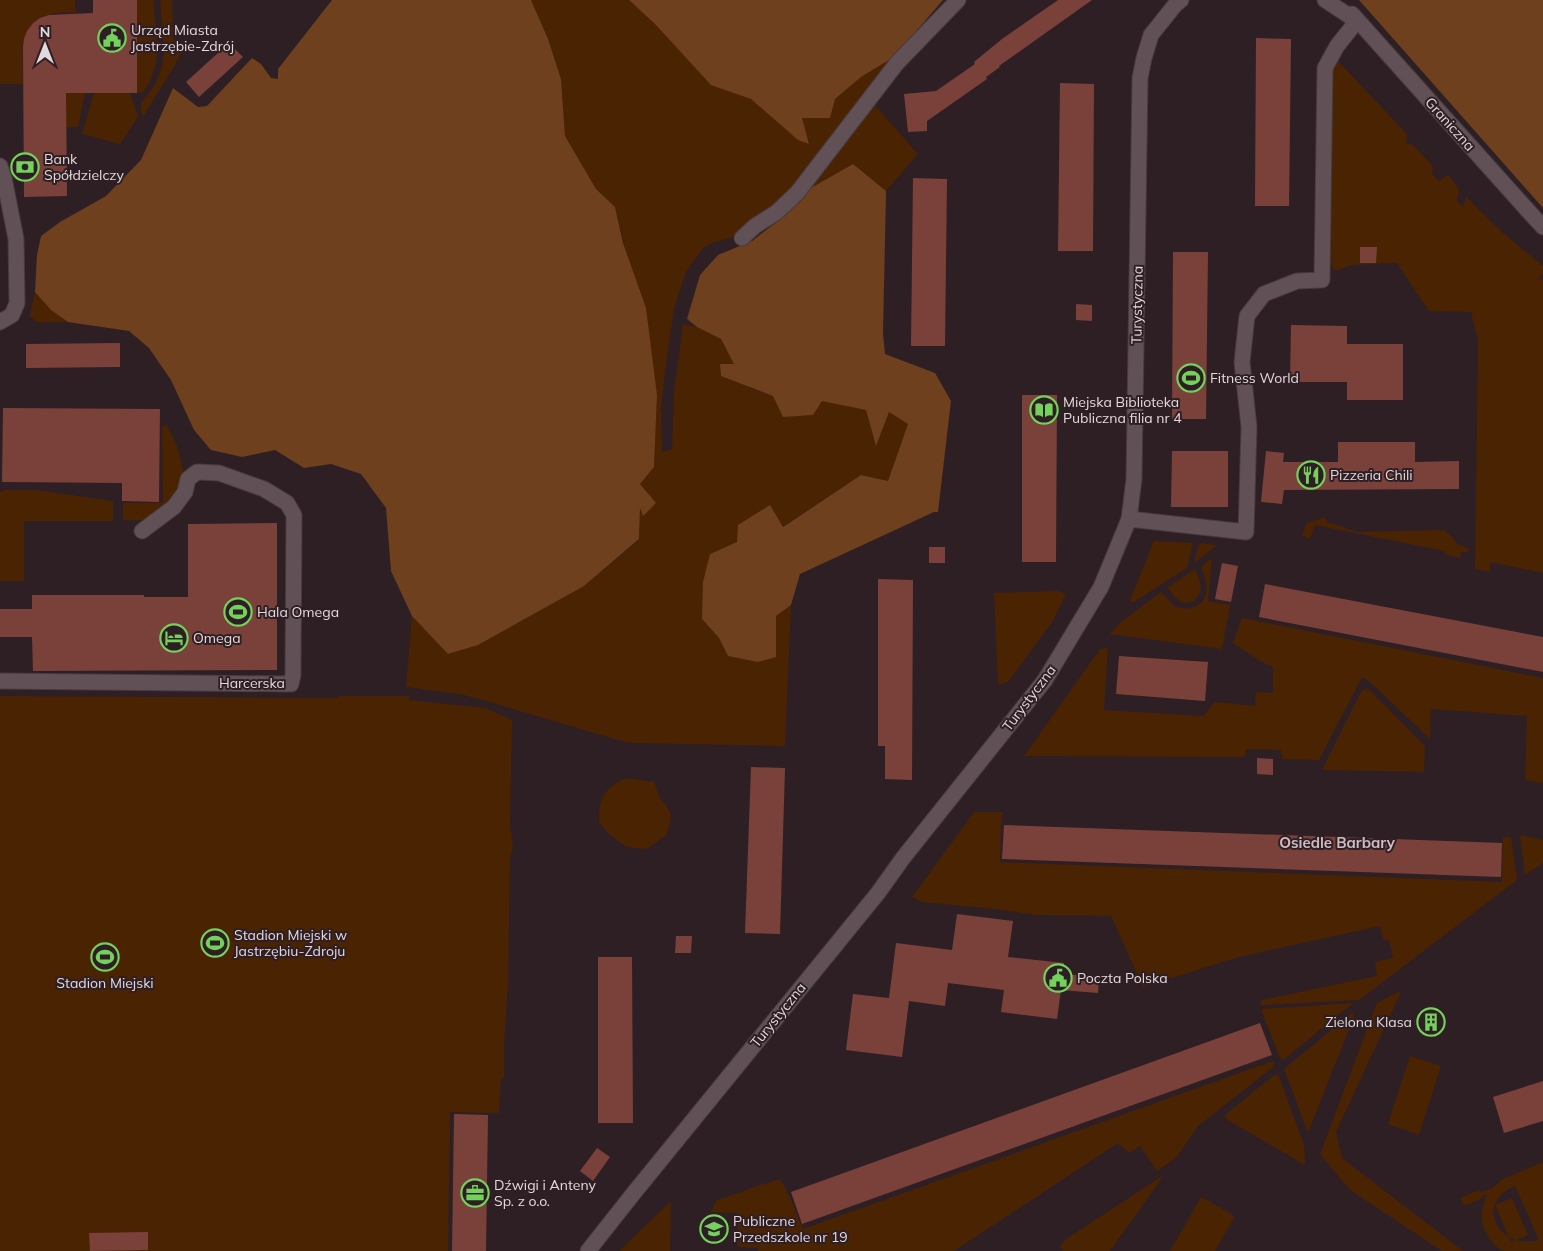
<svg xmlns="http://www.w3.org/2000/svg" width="1543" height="1251" font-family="Mulish,sans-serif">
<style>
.green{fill:#4a2303;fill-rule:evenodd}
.forest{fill:#6e401d}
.building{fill:#7a413b}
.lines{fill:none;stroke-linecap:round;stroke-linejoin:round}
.minor-casing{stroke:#473b3e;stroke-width:17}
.minor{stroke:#615055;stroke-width:15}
.labels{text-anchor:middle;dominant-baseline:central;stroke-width:4;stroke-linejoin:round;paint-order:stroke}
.poi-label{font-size:14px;fill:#e3d8db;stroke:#2e1f24;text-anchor:start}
.street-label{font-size:14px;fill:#e3d8db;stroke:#2e1f24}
.neighbourhood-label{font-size:15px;font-weight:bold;fill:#cfbbc1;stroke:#2e1f24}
</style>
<rect width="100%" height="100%" fill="#2e1f24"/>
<path class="green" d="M0 0H75L76 13C67 13 58 12 49 15 17 22 23 59 23 84H0Z
M137 0H153C156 31 164 65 143 92L137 93Z
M160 0H172L173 40H180L185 46 173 68 143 117 141 110V103C156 85 162 75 164 51Z
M531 0H629L656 25 809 143 801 117 835 99 861 77 894 57 789 195 774 209 750 221 733 237 715 242 703 248 686 272 674 308 665 372 661 408 662 452 672 449 674 390 683 324 697 327 721 339 748 387 773 396 822 400 866 410 876 445 889 412 908 424 888 481 861 475 782 527 770 505 737 542 702 619 719 638 728 656 776 616 791 605 785 746 635 743 621 741 483 700 460 694 406 687 412 616 448 654 478 645 584 586 639 540 640 505 643 516 640 484 654 467 657 395 651 355 615 207 596 189 565 136 561 79 548 39Z
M1338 61 1407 134 1406 143 1413 145 1433 166 1432 174 1439 181 1448 175 1459 189 1457 201 1463 207 1466 197 1502 232 1543 266V274L1539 278 1543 281V573L1490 562V572L1475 569 1478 341 1471 312 1429 311 1397 263 1351 265 1335 271 1328 258 1329 75Z
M66 93H85L78 127H66Z
M94 93H130L138 117 120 144 82 134Z
M873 103 918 154 886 191 853 164 809 189Z
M35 292 52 310 68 322H37L30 317 31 309Z
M166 425C179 444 183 465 185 488L166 511 143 520H123V503H163L162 427Z
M4 490H37L113 501V521H24V581H0V492Z
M1325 517 1327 522 1358 532 1445 530 1459 545 1470 549 1468 552H1461L1460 558 1444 554 1445 551 1315 525 1310 538 1302 536 1306 524Z
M1154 541 1193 543 1187 568 1132 603 1130 600Z
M1199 543 1217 545 1194 563Z
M1212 558 1208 601 1230 605 1222 649 1110 634 1120 623 1161 592C1166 596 1170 603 1175 606 1180 609 1185 609 1190 608 1212 604 1208 582 1201 567Z
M1195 569C1197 575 1201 581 1201 588 1200 599 1188 608 1178 600 1174 597 1171 592 1167 588Z
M1058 591 1066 594 1052 622 1008 682 998 685 994 593Z
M1242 618 1543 678V783L1525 780 1527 716 1431 709 1430 739 1370 682 1362 677 1319 760 1282 759 1281 750 1246 749 1245 757 1024 756 1100 649 1108 648 1104 710 1203 716 1215 702 1255 706 1256 692 1273 693V667L1260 661 1233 643Z
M1366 688 1371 691 1425 746 1424 772 1322 770 1361 692Z
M0 696 339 698V696H409V700L485 708 486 706V708L512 720 510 823 513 848 510 857 508 985 504 1042V1078L501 1079 499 1113 450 1112 448 1251H0Z
M627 778 654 782 660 798 670 811 671 820 666 835 647 849 627 847 610 835 599 822C599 798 604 787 627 778Z
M974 812H1003L1001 825 1000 862 1502 882 1503 837H1511L1517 880 1359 1000 1261 1005V1000L1377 976 1375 962 1393 958 1389 940 1384 941 1380 926 1239 957 1143 987 1111 916 1037 915 995 909 923 902 912 897Z
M1520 835 1543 840V863L1525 875Z
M1402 990 1336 1132 1342 1158 1463 1251H1442L1350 1190 1320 1154 1377 1003Z
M1353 1003 1283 1060 1279 1056 1261 1009Z
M1353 1012 1354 1016 1308 1133 1284 1069Z
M1410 1056 1441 1066 1419 1135 1388 1124Z
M1273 1061 1274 1064 1272 1068 1198 1126 1176 1158 1157 1171 1140 1146 1129 1153 1118 1143 954 1251H758V1248L738 1247V1213L711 1212 716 1201 757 1186 780 1179 789 1195 803 1229Z
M1277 1075 1279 1077 1304 1145 1305 1165 1226 1119 1225 1115 1273 1076Z
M1543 1162V1251C1533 1251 1512 1251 1504 1251 1494 1248 1483 1231 1482 1221 1481 1212 1484 1202 1487 1194L1482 1196 1483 1198 1464 1206 1460 1198 1479 1190 1480 1193 1492 1188 1503 1179ZM1515 1186 1539 1240C1499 1251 1473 1203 1515 1186Z
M1164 1175 1110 1251H1063L1060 1247 1066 1239Z
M1201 1197 1235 1216 1215 1251H1170Z
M1512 1198 1528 1235 1511 1242 1495 1205Z
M671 1201 670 1251H620L624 1246Z"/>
<path class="forest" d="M332 0H531L548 39 561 79 565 136 596 189 615 207 623 243 646 308 657 395 654 467 640 484 656 503 643 516 640 508 639 539 584 586 478 645 448 654 412 616 391 571 386 508 361 474 331 464 304 468 275 450 242 457 211 450 194 430 171 380 149 348 129 331 68 322 51 310 35 292 37 255 41 236 60 222 106 196 141 160 173 88 198 107 207 106 252 58 261 64 271 78 278 79V69Z
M629 0H943L894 57 861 77 835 99 830 118H802L809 144 798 140 751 99 711 85 656 25Z
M1359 0H1543V208Z
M853 164 886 191 883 334 885 354 935 373 951 401 938 512H934L800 574 791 605 776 616V657L758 662 728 656 719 638 702 619 703 582 710 554 737 542 738 525 770 505 783 527 861 475 888 481 908 424 889 412 876 446 866 410 822 401 813 415 783 417 773 396 721 376 720 364H734L721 339 697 327 687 319 700 275 718 255 752 241 787 214 809 189Z"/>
<path class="building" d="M93 0H137V93H66L67 196 24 197 23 47 24 39 27 31 33 23 40 18 49 15 93 13Z
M1058 0H1092L999 66 1000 67 986 77 987 79 927 121V131L908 132 904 94 936 91 975 64 974 62 1002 39Z
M1256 38 1291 39 1289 206H1255Z
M229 43 243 57 199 97 186 82Z
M1060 83 1094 84 1093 251H1058Z
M913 178 947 179 945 346H911Z
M1360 247H1377L1376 263H1360Z
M1173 252H1208L1206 419H1172Z
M1076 304 1092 305V321L1076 320Z
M1291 325 1347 326V344H1403V400H1347V382H1290Z
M120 343V367L26 368V344Z
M1022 395H1057L1056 562H1022Z
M3 408 160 409 159 502 122 501V483L2 482Z
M1338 442H1415V462L1459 461V489L1284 490 1282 504 1261 502 1266 451 1284 453 1283 462H1338Z
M1172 451H1228V507H1171Z
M277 523V670L33 671 32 637H0V609H32V595H144V597H188V524Z
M929 547H945V563H929Z
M1222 563 1238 566 1231 602 1215 599Z
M878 579 913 580 912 780 885 779V746H878Z
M1265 584 1543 637V672L1259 617Z
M1119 656 1208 662 1205 701 1116 694Z
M1257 758 1273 759V775L1257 774Z
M751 767 785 768 780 934 745 933Z
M1004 825 1502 843 1501 877 1002 859Z
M957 914 1013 921 1008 957 1064 963 1063 974 1099 977 1098 993 1061 990 1057 1019 1001 1012 1004 990 948 983 945 1006 909 1001 902 1057 846 1050 853 994 889 998 896 943 952 950Z
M676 936H692L691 953H675Z
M598 957H632L633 1123H598Z
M1426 1010 1442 1015 1436 1037 1419 1032Z
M1260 1023 1272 1055 802 1224 791 1192Z
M1543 1081V1121L1504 1133 1493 1097Z
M454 1114 488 1115 486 1251H452Z
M597 1148 610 1157 593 1181 580 1171Z
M148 1232V1250L90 1251 89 1233Z"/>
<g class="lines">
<g class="minor-casing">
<path id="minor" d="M1352 14 1531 214 1543 227
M0 166 4 178 16 239 17 303 12 315 0 322
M742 238 755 226 777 212 797 193 897 63 958 0
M1129 519 1246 532 1249 427 1242 362 1247 316 1264 294 1297 281 1322 280 1325 68 1337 46 1357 21 1325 0
M0 681 291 684 293 675 294 515 287 503 264 489 219 473 197 472 188 479 185 492 174 507 142 531
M588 1251 633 1194 878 893 903 858 1045 680 1101 587 1129 519 1134 479 1140 78 1144 58 1151 35 1175 5 1181 0"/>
</g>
<use href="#minor" class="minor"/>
</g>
<defs>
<g id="civic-ring" transform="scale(1.4375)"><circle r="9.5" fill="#2e1f24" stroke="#74d25c" stroke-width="1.5"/><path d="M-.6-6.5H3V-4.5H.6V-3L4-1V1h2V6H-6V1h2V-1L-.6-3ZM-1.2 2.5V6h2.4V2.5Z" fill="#74d25c"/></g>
<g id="bank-ring" transform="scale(1.4375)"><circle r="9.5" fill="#2e1f24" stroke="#74d25c" stroke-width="1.5"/><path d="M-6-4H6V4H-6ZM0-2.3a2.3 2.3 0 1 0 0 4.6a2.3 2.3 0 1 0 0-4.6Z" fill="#74d25c"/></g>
<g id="stadium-ring" transform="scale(1.4375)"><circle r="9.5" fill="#2e1f24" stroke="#74d25c" stroke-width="1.5"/><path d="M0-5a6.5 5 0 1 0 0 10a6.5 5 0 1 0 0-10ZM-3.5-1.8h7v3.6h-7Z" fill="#74d25c"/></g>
<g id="library-ring" transform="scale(1.4375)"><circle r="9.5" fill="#2e1f24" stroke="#74d25c" stroke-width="1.5"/><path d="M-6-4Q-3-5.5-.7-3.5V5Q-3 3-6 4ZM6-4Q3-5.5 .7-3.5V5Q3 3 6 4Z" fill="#74d25c"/></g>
<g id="restaurant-ring" transform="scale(1.4375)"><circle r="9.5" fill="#2e1f24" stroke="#74d25c" stroke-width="1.5"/><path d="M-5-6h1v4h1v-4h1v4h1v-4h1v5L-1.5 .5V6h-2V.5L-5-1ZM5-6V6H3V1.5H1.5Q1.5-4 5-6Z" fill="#74d25c"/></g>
<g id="hotel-ring" transform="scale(1.4375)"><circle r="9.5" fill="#2e1f24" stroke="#74d25c" stroke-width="1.5"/><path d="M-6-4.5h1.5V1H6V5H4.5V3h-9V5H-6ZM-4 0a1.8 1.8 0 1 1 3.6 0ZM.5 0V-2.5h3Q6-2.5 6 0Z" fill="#74d25c"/></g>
<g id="building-ring" transform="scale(1.4375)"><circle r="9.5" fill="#2e1f24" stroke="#74d25c" stroke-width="1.5"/><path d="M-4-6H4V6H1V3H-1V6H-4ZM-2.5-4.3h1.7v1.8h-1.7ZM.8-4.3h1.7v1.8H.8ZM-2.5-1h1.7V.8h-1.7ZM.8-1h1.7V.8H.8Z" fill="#74d25c"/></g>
<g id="office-ring" transform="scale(1.4375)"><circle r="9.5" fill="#2e1f24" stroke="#74d25c" stroke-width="1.5"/><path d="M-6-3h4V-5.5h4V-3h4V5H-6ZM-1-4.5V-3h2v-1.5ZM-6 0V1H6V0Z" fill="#74d25c"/></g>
<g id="school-ring" transform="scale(1.4375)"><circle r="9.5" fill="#2e1f24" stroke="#74d25c" stroke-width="1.5"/><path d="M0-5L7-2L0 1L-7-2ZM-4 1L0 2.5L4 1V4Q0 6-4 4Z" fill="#74d25c"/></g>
</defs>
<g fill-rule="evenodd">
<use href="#civic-ring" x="112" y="38"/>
<use href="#bank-ring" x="25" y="167"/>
<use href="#stadium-ring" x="1191" y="378"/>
<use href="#library-ring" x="1044" y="410"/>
<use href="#restaurant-ring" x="1311" y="475"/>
<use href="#stadium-ring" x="238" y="612"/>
<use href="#hotel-ring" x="174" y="638"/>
<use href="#stadium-ring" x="215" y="943"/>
<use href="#stadium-ring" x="105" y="957"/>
<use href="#civic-ring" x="1058" y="978"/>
<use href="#building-ring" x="1431" y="1022"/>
<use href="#office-ring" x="475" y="1193"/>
<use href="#school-ring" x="714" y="1229"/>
</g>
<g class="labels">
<g class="poi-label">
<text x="131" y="30">Urząd Miasta<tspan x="131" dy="16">Jastrzębie-Zdrój</tspan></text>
<text x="44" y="159">Bank<tspan x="44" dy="16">Spółdzielczy</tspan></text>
<text x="1210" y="378">Fitness World</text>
<text x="1063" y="402">Miejska Biblioteka<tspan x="1063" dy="16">Publiczna filia nr 4</tspan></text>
<text x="1330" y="475">Pizzeria Chili</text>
<text x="257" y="612">Hala Omega</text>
<text x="193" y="638">Omega</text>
<text x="234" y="935">Stadion Miejski w<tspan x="234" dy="16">Jastrzębiu-Zdroju</tspan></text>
<text x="1077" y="978">Poczta Polska</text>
<text x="105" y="983" text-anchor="middle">Stadion Miejski</text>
<text x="1412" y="1022" text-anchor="end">Zielona Klasa</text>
<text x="494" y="1185">Dźwigi i Anteny<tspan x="494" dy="16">Sp. z o.o.</tspan></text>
<text x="733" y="1221">Publiczne<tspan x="733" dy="16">Przedszkole nr 19</tspan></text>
</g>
<g class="street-label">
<text transform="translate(1450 124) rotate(48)">Graniczna</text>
<text transform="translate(1137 305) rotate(-89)">Turystyczna</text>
<text x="252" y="683">Harcerska</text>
<text transform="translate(1029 698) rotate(-53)">Turystyczna</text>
<text transform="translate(778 1015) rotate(-51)">Turystyczna</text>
</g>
<g class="neighbourhood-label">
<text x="1337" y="842">Osiedle Barbary</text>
</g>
</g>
<g transform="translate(45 45)" stroke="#2e1f24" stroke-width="4" paint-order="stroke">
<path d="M0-4L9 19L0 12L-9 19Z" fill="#e3d8db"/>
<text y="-8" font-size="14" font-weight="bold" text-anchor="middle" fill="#e3d8db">N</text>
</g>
</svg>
